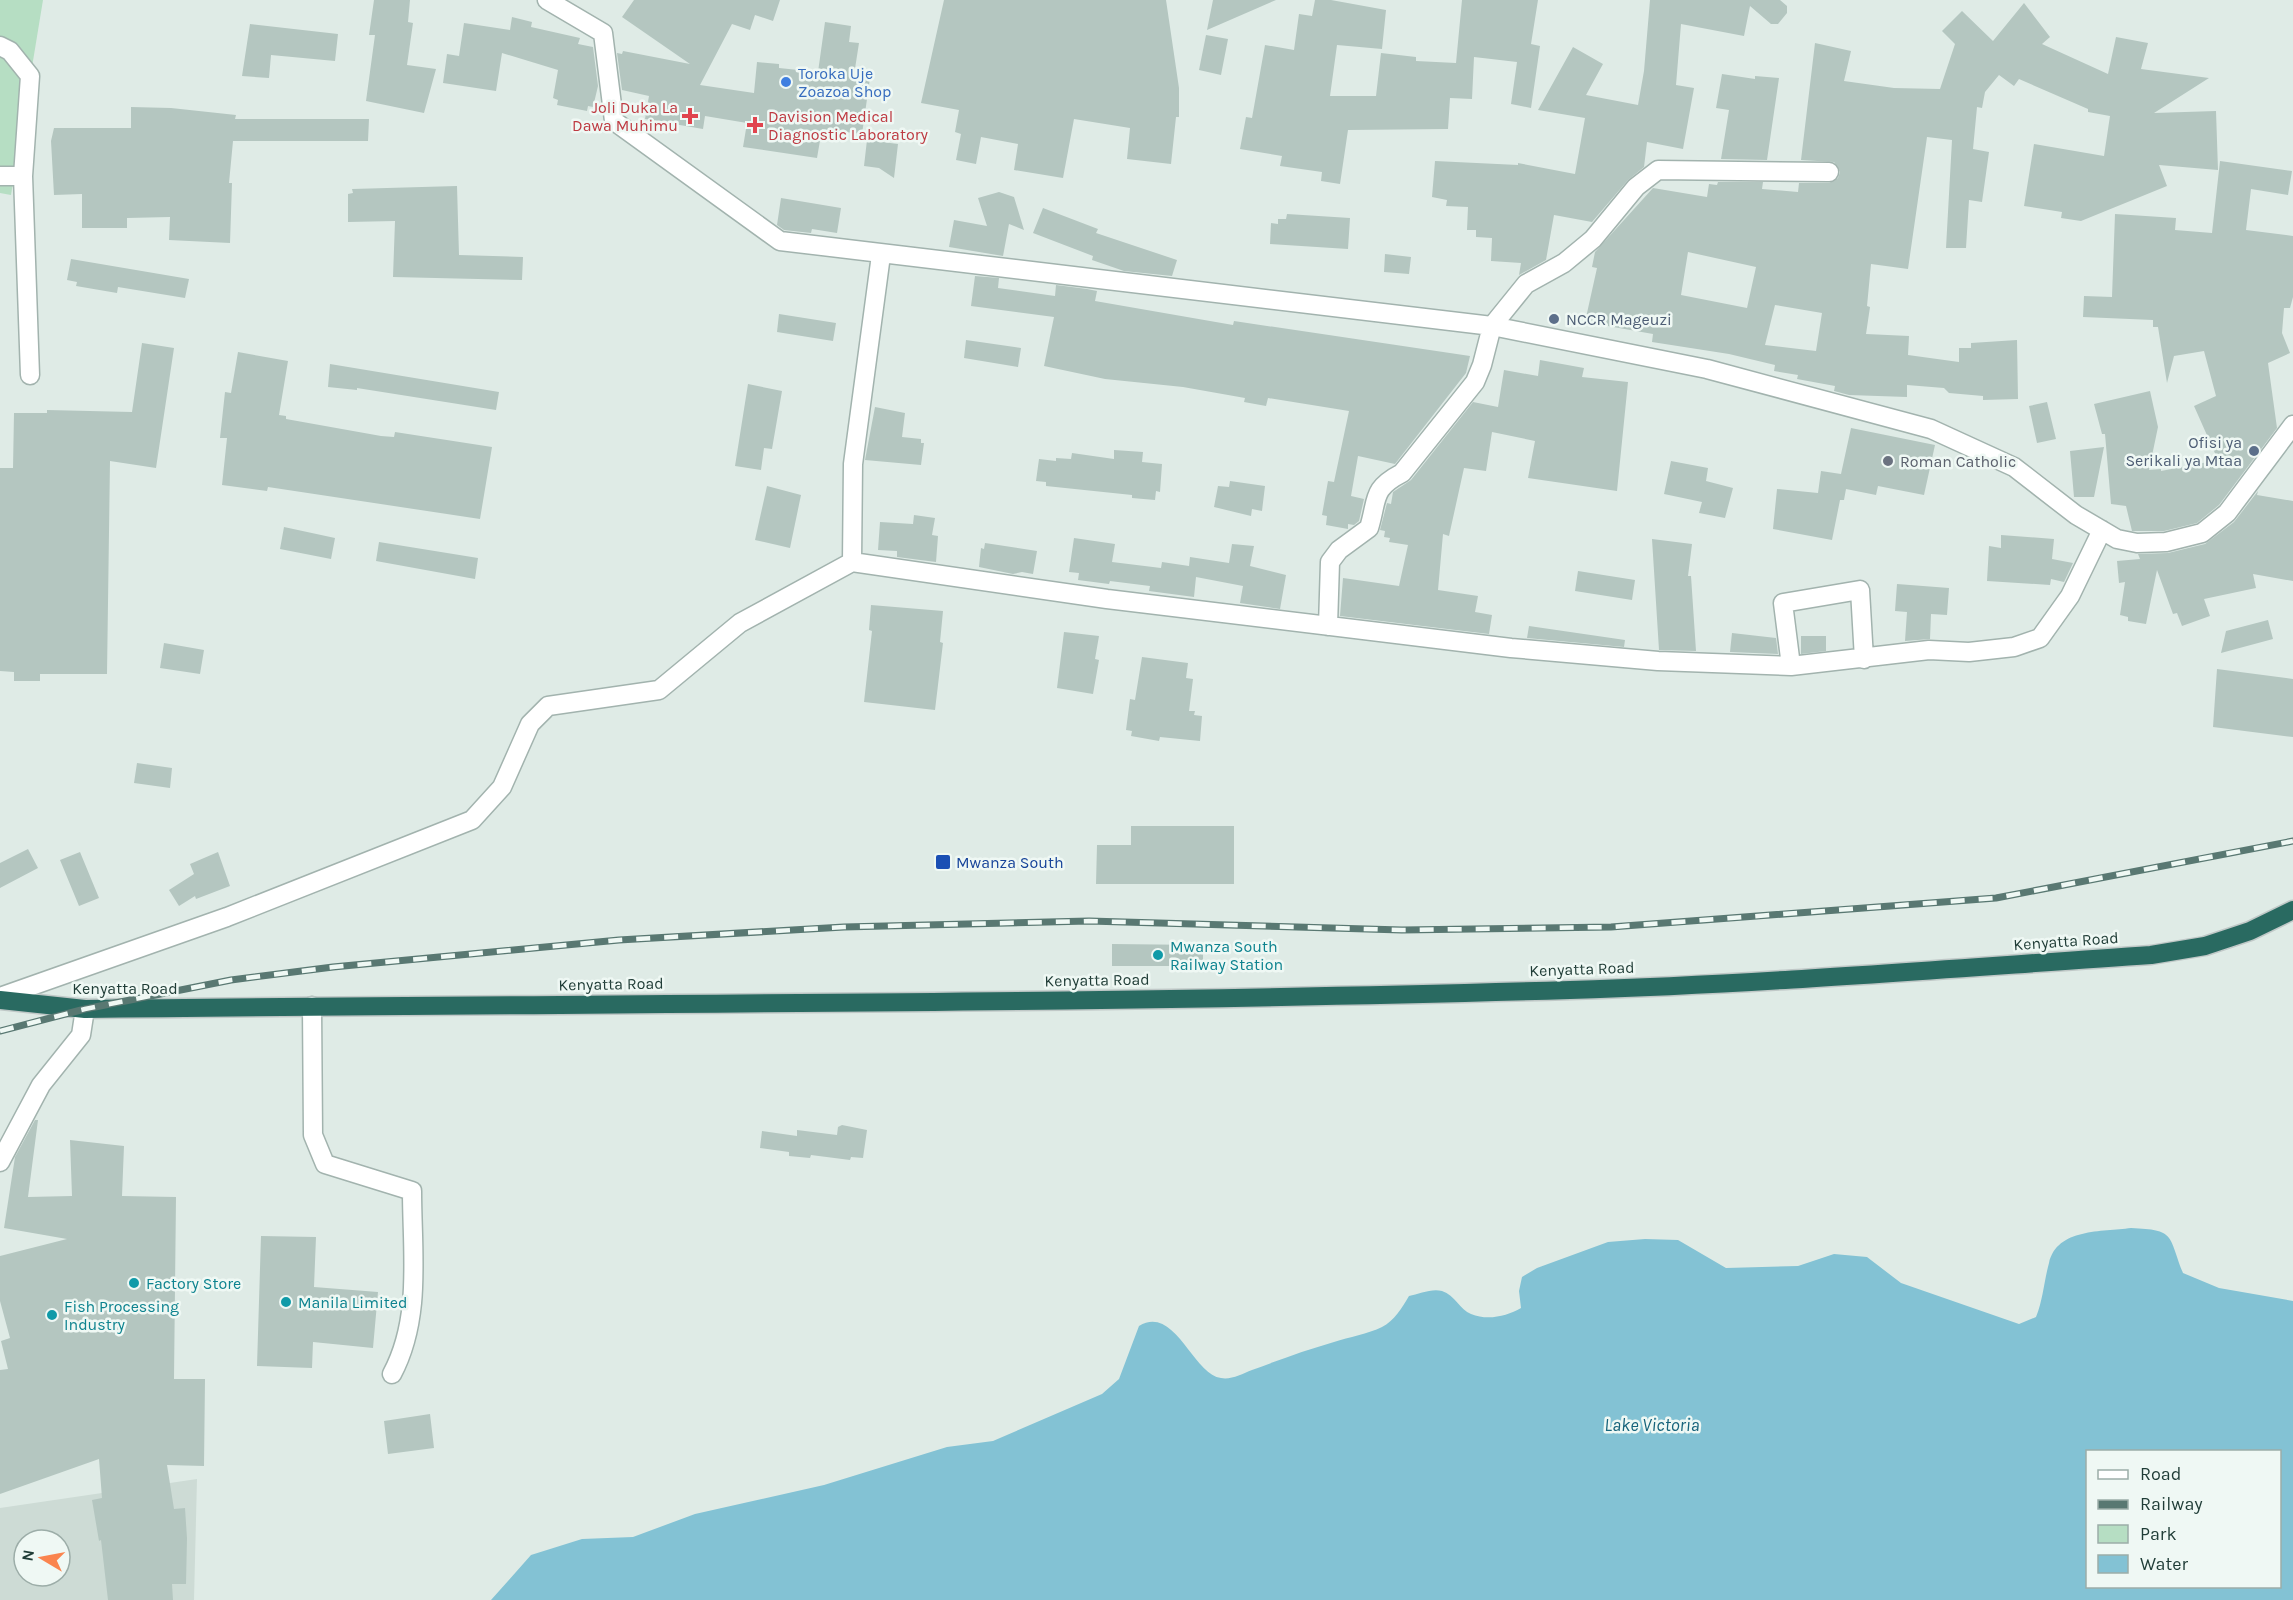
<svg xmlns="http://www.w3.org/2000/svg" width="2293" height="1600" font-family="Karla,sans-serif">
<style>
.built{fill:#cddbd5;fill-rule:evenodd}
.green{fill:#b6dec3}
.water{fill:#83c2d4;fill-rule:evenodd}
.building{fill:#b4c6c0;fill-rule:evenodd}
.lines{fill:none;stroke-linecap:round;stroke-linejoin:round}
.minor-casing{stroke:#a2b3ae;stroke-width:21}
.highway-casing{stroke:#c0c8c7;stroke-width:21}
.minor{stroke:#fff;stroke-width:18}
.highway{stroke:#296a61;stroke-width:18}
.rail-casing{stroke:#597872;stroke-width:7}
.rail{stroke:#eff8f4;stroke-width:4.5;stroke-dasharray:14;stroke-linecap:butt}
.shop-dot{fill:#3f7fe0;stroke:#eff8f4;stroke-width:2}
.health-dot{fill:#e0444e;stroke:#eff8f4;stroke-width:2}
.service-dot{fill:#5c6f8a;stroke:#eff8f4;stroke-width:2}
.worship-dot{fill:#6b7280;stroke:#eff8f4;stroke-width:2}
.transit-dot{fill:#1a4fb4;stroke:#eff8f4;stroke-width:2}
.culture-dot{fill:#0f9aa8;stroke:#eff8f4;stroke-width:2}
.labels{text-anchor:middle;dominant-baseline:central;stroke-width:5;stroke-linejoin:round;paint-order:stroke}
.shop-label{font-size:16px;fill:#366cbe;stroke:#eff8f4;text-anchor:start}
.health-label{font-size:16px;fill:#be3a42;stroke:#eff8f4;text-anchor:end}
.service-label{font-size:16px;fill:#4e5e75;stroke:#eff8f4;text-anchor:start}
.worship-label{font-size:16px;fill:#5b616d;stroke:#eff8f4;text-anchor:start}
.transit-label{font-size:16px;fill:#164399;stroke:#eff8f4;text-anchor:start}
.street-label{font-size:16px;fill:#1f3c36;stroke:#eff8f4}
.culture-label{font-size:16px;fill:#0d838f;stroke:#eff8f4;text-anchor:start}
.water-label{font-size:18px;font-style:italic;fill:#16637b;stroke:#eff8f4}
</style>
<rect width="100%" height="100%" fill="#dfebe6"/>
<path class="built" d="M197 1479 194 1600H0V1508ZM24 1540H60V1576H24Z"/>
<path class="green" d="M0 0H43L11 195 0 193Z"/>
<path class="water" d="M2131 1228C2176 1230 2168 1235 2183 1273L2219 1288 2293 1301V1600H491L531 1555 582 1539 633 1537 695 1514 824 1485 947 1447 993 1441 1102 1394 1119 1379 1139 1326C1175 1304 1193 1375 1221 1378 1231 1380 1242 1374 1252 1370 1279 1360 1306 1350 1334 1342 1349 1337 1368 1334 1382 1327 1394 1321 1402 1308 1409 1296 1419 1294 1432 1288 1442 1291 1455 1295 1460 1310 1471 1314 1488 1321 1507 1316 1521 1308L1519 1291 1522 1277 1537 1268 1608 1242 1645 1239 1678 1240 1726 1268 1798 1266 1834 1254 1867 1257 1901 1283 2019 1324 2036 1317C2043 1300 2044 1281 2049 1263 2057 1228 2102 1232 2131 1228ZM2088 1452H2280V1586H2088Z"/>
<path class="building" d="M374 0H410L408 22 413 23 407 65 436 69 424 113 366 101 375 35H369Z
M634 0H780L773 21 755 15 750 30 732 24 700 85 754 93 757 62 779 64V68L818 72 825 22 851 26 849 42 859 43 854 75 870 78 862 134 822 129 817 158 743 147 747 123 705 116 703 129 645 119 649 96 622 90 617 53 622 54 623 51 690 64 622 17Z
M944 0H1166L1179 88V117H1176L1171 164 1127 159 1130 128 1074 119 1063 178 1014 170 1018 144 981 137 976 164 956 160 961 134 955 132 959 110 921 103Z
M1213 0H1276L1207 30Z
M1315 0H1331L1386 10 1382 49 1337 45 1330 96H1376L1381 53 1416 57V61L1456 63 1462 0H1538L1531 44 1540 46 1531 108 1511 104 1517 62 1474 57 1472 99 1450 98 1448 129 1348 130 1340 184 1321 181 1322 172 1280 166 1282 156 1240 149 1246 117 1252 118 1265 45 1294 50 1299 14 1312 16Z
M1650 0H1780L1787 6V13L1778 24H1771L1750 6 1744 36 1681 24 1676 85 1694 88 1683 149 1647 142 1644 167 1628 180 1592 222 1554 215 1546 260 1519 275 1521 263 1491 261 1492 238 1476 237V230H1467L1468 207 1446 206 1447 200 1432 197 1435 161 1518 165V163L1575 174 1585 118 1538 110 1573 47 1603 64 1586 95 1638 105 1644 71Z
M2024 3 2050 37 2042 44 2108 74 2116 37 2148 43 2141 69 2209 78 2154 113 2216 111 2218 170 2159 165 2167 186 2081 221 2061 218 2062 212 2024 206 2034 144 2104 156 2110 116 2088 112V109L2019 79 2014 86 1999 75 1985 92 1982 108 1977 107 1973 149 1989 152 1982 202 1969 200 1966 248H1946L1952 140 1927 137 1908 269 1871 264 1867 306 1870 307 1866 334 1909 336 1908 355 1959 362V348H1971V343L2017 340 2018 399 1983 400V396L1949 393 1944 388 1907 385V397L1849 395 1834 391 1835 386 1797 379 1798 375 1774 371 1775 365 1729 354 1652 342 1653 334 1585 322 1597 268 1592 267 1595 252 1653 188 1707 197 1709 184 1717 185 1718 182H1763L1762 189 1798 192 1799 183H1829L1838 178 1840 172 1834 162 1801 160 1815 43 1851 51 1844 81 1894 88 1940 89 1955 44 1942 31 1962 11 1993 41ZM1688 252 1756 267 1747 308 1681 295ZM1775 305 1822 313 1816 351 1765 345Z
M512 17 532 22 531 27 580 38 578 44 593 47 598 86 593 107 588 106 587 111 557 105 558 100 553 98 558 70 502 53 496 91 443 83 447 54 459 56 464 23 510 30Z
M250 24 338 34 335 61 271 55 269 78 242 76Z
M1206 35 1228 39 1221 75 1199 70Z
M1722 74 1755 79V76L1779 78 1767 160 1721 159 1729 110 1716 108Z
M131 107 171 108 236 115 235 119H369L368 141H233L229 183H232L230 243 169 240 170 217 127 218V228H82V194L54 195 51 141 54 128H131Z
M867 140 898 144 894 178 879 168 864 166Z
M2220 161 2292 171 2288 195 2251 189 2246 230 2293 236V297L2290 308H2284L2282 333 2290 353 2268 363 2277 428 2219 505 2197 523 2164 531H2132L2126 506 2111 504 2105 434H2102L2094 404 2150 391 2158 427 2149 470 2161 469V471L2218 460 2194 406 2216 396 2204 351 2174 356 2167 383 2158 327H2153V320L2083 317 2084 296 2112 297 2115 214 2176 218 2175 230 2212 233Z
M457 186 459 255 523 257 522 280 393 277 395 221 348 222V194L353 193 352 189Z
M999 192 1014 197 1024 230 1009 224 1003 256 949 247 954 220 987 226 978 198Z
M781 198 841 208 837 233 812 229 811 233 784 230 777 225Z
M1043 208 1098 229 1096 233 1177 260 1172 276 1124 271 1092 260 1093 256 1033 233Z
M1287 214 1350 218 1348 249 1270 244 1271 223 1278 224V219H1286Z
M1385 254 1411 257 1409 274 1384 272Z
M71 259 189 279 185 298 118 287 117 293 76 286 77 282 67 280Z
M975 276 999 278 998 288 1055 296 1056 285 1087 289 1097 291 1095 301 1233 325 1234 321 1470 356 1466 373 1395 464 1358 456 1351 496 1364 499 1359 521 1354 525 1348 524V529L1326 525 1327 516 1322 515 1328 481 1334 482 1349 411 1268 398 1266 406 1244 402 1245 398 1183 387 1105 379 1044 366 1054 317 971 306Z
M779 314 836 323 833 341 777 332Z
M966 340 1021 348 1018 367 964 358Z
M142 343 174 348 156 468 110 461 107 674H40V681H14V672L0 671V468H13L14 413H47V410L132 412Z
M238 352 288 361 279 415 286 416V419L381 436 394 437 395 432 492 447 480 519 268 487 267 491 222 485 227 438H220L225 392 231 393Z
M1540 360 1584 368 1582 377 1628 382 1617 491 1528 478 1535 441 1492 432 1486 471 1464 468 1449 536 1443 534 1438 590 1478 596 1475 612 1492 615 1489 634 1340 616 1343 578 1399 586 1408 545 1389 542 1390 538 1384 537 1385 531 1380 530 1387 503 1391 504 1393 492 1411 480 1473 402 1498 407 1504 370 1538 376Z
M330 364 499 392 496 410 357 388V390L328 387Z
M748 384 782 391 772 449 764 448 761 470 735 466Z
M2047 402 2056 439 2037 443 2029 406Z
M875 407 905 413 902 437 921 439V443H924L921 465 865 460Z
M1851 428 1935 445 1924 495 1878 486 1876 495 1846 489 1844 500H1840L1832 540 1773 529 1777 489 1818 493 1821 471 1841 474Z
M2104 447 2094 497H2074L2070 451Z
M1114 450 1143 452 1142 462 1162 464 1160 492 1156 491 1155 500 1132 498V495L1046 486V482L1036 481 1039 459 1056 461V458L1071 459 1072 453 1114 459Z
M1671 461 1708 468 1706 481 1733 488 1725 518 1699 513 1702 502 1664 494Z
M1230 481 1265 486 1262 511 1252 509 1251 516 1214 507 1218 486 1229 487Z
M767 486 801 495 790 548 755 540Z
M2258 491 2257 495 2293 501V581L2253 574 2256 588 2204 599 2210 616 2182 626 2177 613 2173 614 2157 570 2146 624 2128 621V617L2120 615 2125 582 2119 583 2117 561 2140 559 2138 554 2168 553 2205 544 2234 522Z
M914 515 935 518 932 535 938 536 936 562 897 557V551L878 550 880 522 913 524Z
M284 527 335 538 331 559 280 549Z
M2001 535 2054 539 2052 559 2073 563 2064 582 2051 579 2050 585 1987 581 1989 546 2001 548Z
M1074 538 1115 544 1112 562 1161 568 1162 562 1189 566 1190 557 1229 563 1232 544 1254 546 1250 566 1286 575 1280 609 1240 603 1243 586 1196 577 1194 597 1149 591 1150 586 1110 581 1109 584 1078 580 1079 573 1069 572Z
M1652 539 1692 544 1688 576H1691L1696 651 1659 650Z
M379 542 478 558 475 579 376 561Z
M985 543 1037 551 1033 574 1022 572 1013 574 979 567 981 548 984 549Z
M1578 571 1635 580 1632 600 1575 591Z
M1897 584 1949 588 1947 615 1931 614 1930 639 1905 641 1907 612 1895 611Z
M871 605 943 611 940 642 943 643 935 710 864 702 872 631 869 630Z
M2268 620 2273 639 2221 653 2226 631Z
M1529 626 1625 640 1624 647 1527 638Z
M1064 632 1099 636 1095 659 1099 660 1093 694 1057 688Z
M1732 633 1776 638 1778 654 1730 652Z
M1801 636H1826V651L1801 654Z
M164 643 204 650 200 674 160 668Z
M1142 657 1188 663 1186 678 1193 679 1189 711H1195L1194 715 1202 716 1200 741 1160 737 1159 741 1131 736 1132 731 1126 730 1130 699 1135 700Z
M2217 669 2293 679V737L2213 727Z
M137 763 172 768 170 788 134 783Z
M1131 826H1234V884H1096L1097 845H1131Z
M28 849 38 868 0 888V863Z
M80 852 99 898 79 906 60 860Z
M218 852 230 886 196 899 195 896 179 906 169 890 194 874 190 864Z
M1112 944 1203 945V966H1112Z
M35 1120H38L28 1197 72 1196 70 1140 124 1146 122 1196 176 1197 174 1379H205L204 1466 167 1465 174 1509 185 1508 187 1538 186 1584H172L173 1600H108L101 1540 99 1541 92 1500 102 1498 99 1459 0 1494V1370L8 1369 1 1341 10 1338 0 1301V1256L67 1239 4 1228 15 1157Z
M842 1125 867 1130 863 1158 851 1157 850 1160 811 1155 810 1158 789 1156V1152L760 1148 762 1131 797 1136V1130L837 1135 838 1127Z
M261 1236 316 1237 314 1287 378 1292 373 1348 313 1342 312 1368 257 1366Z
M430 1414 434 1448 388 1454 384 1421Z"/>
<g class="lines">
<g class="minor-casing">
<path id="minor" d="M547 0 603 33 614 121 780 241 1492 326 1707 369 1931 429 2014 467 2076 515 2117 539 2137 543 2166 542 2202 533 2227 513 2293 425
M0 46 10 51 30 76 23 176
M0 176H23L30 375
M852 562 853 464 881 255
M1328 626 1330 562 1339 550 1369 528C1378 499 1371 489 1402 473L1475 382 1482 365 1492 326 1526 284 1564 263 1593 239 1636 187 1658 170 1829 172
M1791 666 1783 603 1860 590 1864 659
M0 997 227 917 472 820 502 787 530 724 548 706 659 690 740 623 852 562 1107 599 1511 648 1658 661 1791 666 1929 650 1969 652 2014 647 2040 638 2070 596 2102 530
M312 1006 313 1135 325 1164 412 1191C412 1252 422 1318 392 1374
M0 1162 41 1085 81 1035 85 1009"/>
</g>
<g class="highway-casing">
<path id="highway" d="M0 1000 85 1009C580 1003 1075 1005 1570 990 1764 984 1957 968 2151 955L2205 946 2250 931 2293 910"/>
</g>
<use href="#minor" class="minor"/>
<use href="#highway" class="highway"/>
<g class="rail-casing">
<path id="rail" d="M0 1031 85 1009 231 980 333 967 619 940 844 927 1089 921 1402 930 1611 927 1996 898 2293 841"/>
</g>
<use href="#rail" class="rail"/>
</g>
<circle class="shop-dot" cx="786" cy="82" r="6"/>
<g class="health-dot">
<path d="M687 107h6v6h6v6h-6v6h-6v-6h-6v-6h6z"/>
<path d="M752 116h6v6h6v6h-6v6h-6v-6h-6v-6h6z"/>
</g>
<g class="service-dot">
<circle cx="1554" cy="319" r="6"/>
<circle cx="2254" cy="451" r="6"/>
</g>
<circle class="worship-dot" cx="1888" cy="461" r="6"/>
<rect class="transit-dot" x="935" y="854" width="16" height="16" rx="3"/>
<g class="culture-dot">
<circle cx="1158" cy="955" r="6"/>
<circle cx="134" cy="1283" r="6"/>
<circle cx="286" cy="1302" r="6"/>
<circle cx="52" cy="1315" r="6"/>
</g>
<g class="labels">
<g class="shop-label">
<text x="798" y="73">Toroka Uje<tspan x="798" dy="18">Zoazoa Shop</tspan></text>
</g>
<g class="health-label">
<text x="678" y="107">Joli Duka La<tspan x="678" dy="18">Dawa Muhimu</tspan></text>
<text x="768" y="116" text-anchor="start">Davision Medical<tspan x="768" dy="18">Diagnostic Laboratory</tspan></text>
</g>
<g class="service-label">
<text x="1566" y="319">NCCR Mageuzi</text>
<text x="2242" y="442" text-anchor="end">Ofisi ya<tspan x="2242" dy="18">Serikali ya Mtaa</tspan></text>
</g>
<g class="worship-label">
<text x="1900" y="461">Roman Catholic</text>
</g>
<g class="transit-label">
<text x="956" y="862">Mwanza South</text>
</g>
<g class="street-label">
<text transform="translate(2066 941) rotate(-4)">Kenyatta Road</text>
<text transform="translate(1582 969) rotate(-2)">Kenyatta Road</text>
<text transform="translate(1097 980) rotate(-1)">Kenyatta Road</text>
<text transform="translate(611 984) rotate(-1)">Kenyatta Road</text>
<text x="125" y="988">Kenyatta Road</text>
</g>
<g class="culture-label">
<text x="1170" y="946">Mwanza South<tspan x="1170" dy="18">Railway Station</tspan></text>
<text x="146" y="1283">Factory Store</text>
<text x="298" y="1302">Manila Limited</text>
<text x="64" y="1306">Fish Processing<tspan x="64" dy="18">Industry</tspan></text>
</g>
<g class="water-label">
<text x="1652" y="1425">Lake Victoria</text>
</g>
</g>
<rect x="2086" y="1450" width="195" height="138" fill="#eff8f4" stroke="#9cada8" stroke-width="1.5"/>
<rect x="2098" y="1470" width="30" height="9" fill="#ffffff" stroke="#9cada8" stroke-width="1.5"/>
<text x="2140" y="1480" font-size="18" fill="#1f3c36">Road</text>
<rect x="2098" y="1500" width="30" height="9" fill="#597872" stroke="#9cada8" stroke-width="1.5"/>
<text x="2140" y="1510" font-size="18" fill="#1f3c36">Railway</text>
<rect x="2098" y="1525" width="30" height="18" fill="#b6dec3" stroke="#9cada8" stroke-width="1.5"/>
<text x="2140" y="1540" font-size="18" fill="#1f3c36">Park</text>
<rect x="2098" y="1555" width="30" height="18" fill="#83c2d4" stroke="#9cada8" stroke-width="1.5"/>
<text x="2140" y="1570" font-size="18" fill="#1f3c36">Water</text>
<g transform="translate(42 1558) rotate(280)"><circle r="28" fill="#eff8f4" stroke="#9cada8" stroke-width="1.5"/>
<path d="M0-4.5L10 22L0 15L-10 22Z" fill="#fa844e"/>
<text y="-9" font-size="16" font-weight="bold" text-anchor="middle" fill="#1f3c36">N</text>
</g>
</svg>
